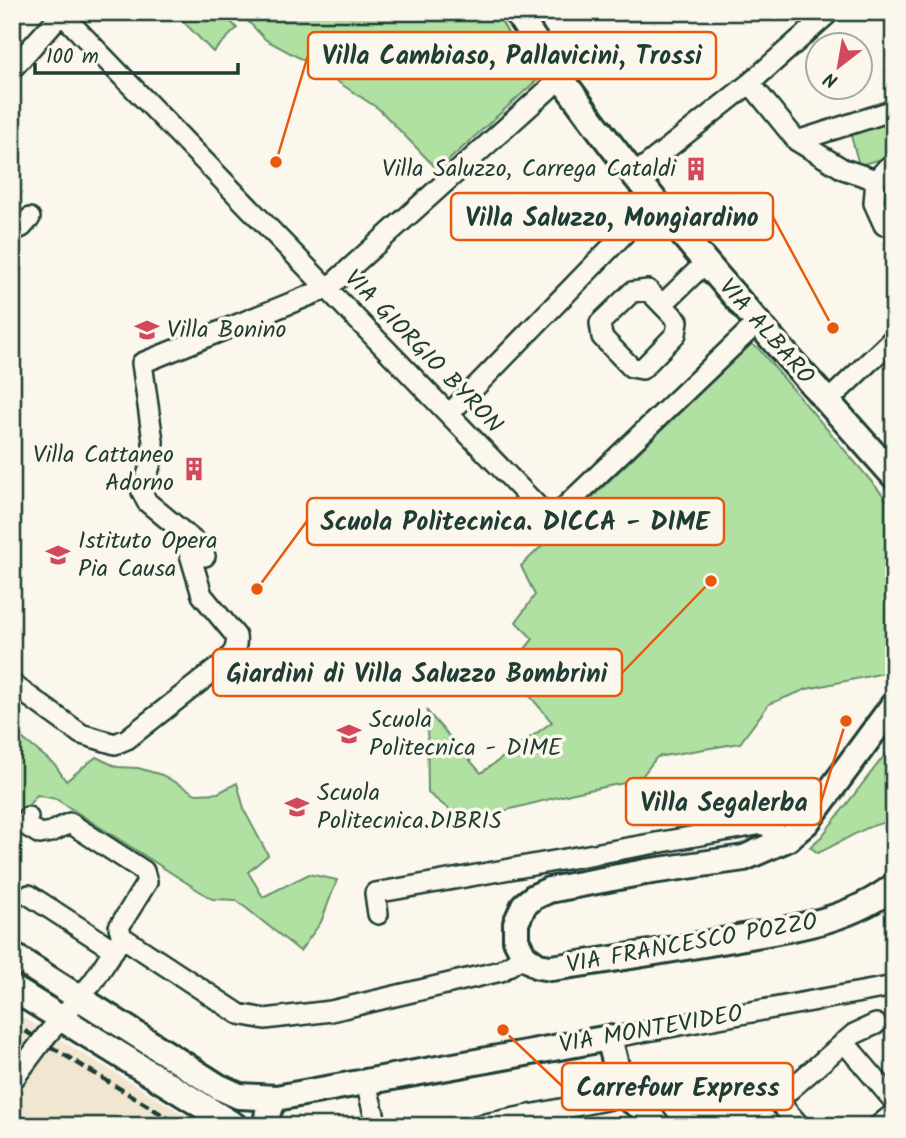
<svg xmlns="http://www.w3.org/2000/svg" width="906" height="1138" font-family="Kalam,sans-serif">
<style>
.built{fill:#f1e6d0}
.green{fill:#b0e1a2;stroke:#688f6b;stroke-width:2}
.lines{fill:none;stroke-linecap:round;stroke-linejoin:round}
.minor-casing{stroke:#1f3d34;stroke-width:24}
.major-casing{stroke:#1f3d34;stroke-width:30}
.minor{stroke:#fbf7ec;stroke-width:19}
.major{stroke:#fbf7ec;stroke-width:24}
.rail{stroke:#1f3d34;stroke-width:4.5;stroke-dasharray:10 5;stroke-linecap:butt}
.minor-bridge-casing{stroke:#1f3d34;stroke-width:24;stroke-linecap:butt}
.minor-bridge{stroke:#fbf7ec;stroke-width:19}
.labels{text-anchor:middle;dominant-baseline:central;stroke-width:7;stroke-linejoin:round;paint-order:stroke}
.poi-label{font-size:24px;fill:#1f3d34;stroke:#fbf7ec;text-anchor:start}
.street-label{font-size:24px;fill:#1f3d34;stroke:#fbf7ec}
.leader{fill:none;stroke:#e8590c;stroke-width:2.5}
.callout-dot{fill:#e8590c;stroke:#fbf7ec;stroke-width:2.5}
.callout{fill:#fbf7ec;stroke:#e8590c;stroke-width:2.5}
.callout-label{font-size:26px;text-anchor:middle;font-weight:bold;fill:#1f3d34}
</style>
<rect width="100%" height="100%" fill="#fbf7ec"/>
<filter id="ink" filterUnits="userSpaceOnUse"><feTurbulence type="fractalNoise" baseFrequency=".0143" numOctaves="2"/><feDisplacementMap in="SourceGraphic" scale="14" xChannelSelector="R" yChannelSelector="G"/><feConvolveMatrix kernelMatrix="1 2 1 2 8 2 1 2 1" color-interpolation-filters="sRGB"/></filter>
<g filter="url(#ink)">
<path class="built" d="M12 1011 22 1017 203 1126H12Z"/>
<path class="green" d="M174 12H221L237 28 213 52Z
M247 12H496L521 56 511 63 520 78 533 70 538 79 438 170 379 109 309 63 266 40 242 15Z
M894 120V156L859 165 850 132Z
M751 344 758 348 894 508V671L807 689 769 704 740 743 657 757 639 780 574 793 464 821 428 793 427 711 481 773 552 722 508 670 533 639 516 622 535 595 521 566Z
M12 730 55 765 66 781 96 757 117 767 138 768 162 775 196 794 218 793 237 783 245 812 268 855 248 872 263 897 309 874 337 880 321 922 300 951 236 900 212 899 56 799 37 795 12 825Z
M894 743V822C872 820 840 844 818 853L810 847 822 836Z"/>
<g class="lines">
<g class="minor-casing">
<path id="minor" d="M60 12 551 520 757 323
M12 69 63 12
M750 83 797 141 843 169 876 180 887 168 894 166
M797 141 894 110
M634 175 750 83 830 12
M876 180 874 203 884 225
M640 218 656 204
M12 231 22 227 30 218
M648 290 678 321 676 334 642 369 631 367 602 337 600 323 632 292Z
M663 304 705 263
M827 402 894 338
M449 414 624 234
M205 556 200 546 147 502 142 492 153 456V441L142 363 328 288 562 77
M12 684 81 734 115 744 127 739 225 662C233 654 238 648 236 636L202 595 184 534
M28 817 25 825 40 834 51 832 70 823 144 871 147 882 119 927 122 937
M29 895 114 950
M378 914 375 893 763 824 787 839
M45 1037 93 982 122 937 239 1014 265 1019 331 1011 501 971 524 956
M609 1038 894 986
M844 1042 894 1101
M366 1083 377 1126
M778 1100 854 1034 876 1024
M475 1126 611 1099 746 1077 758 1079 800 1126
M878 1126 894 1113"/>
</g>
<g class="major-casing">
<path id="major" d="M516 12C626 180 761 327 894 476
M894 704 807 822 787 839 744 858 645 872 549 890 534 897 524 905 516 923V940L524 956 538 966 551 968C610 960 668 950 727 940 785 929 846 924 894 886
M12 955 219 1087 239 1096 276 1098 609 1038 624 1096 644 1109 658 1126
M12 988 235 1126
M266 1126 268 1111 276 1098"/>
</g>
<use href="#minor" class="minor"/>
<use href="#major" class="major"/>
<path class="rail" d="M12 1023 181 1126
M12 1122 17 1126"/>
<g class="minor-bridge-casing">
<path id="minor-bridge" d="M12 1081 45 1037"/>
</g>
<use href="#minor-bridge" class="minor-bridge"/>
</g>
</g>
<defs>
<g id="building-bare" transform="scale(1.89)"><path d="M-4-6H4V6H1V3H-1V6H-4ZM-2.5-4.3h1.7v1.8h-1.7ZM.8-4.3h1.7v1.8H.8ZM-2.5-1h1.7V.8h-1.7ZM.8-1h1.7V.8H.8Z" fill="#d1495b" stroke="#fbf7ec" stroke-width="2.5" paint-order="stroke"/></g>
<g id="university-bare" transform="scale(1.89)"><path d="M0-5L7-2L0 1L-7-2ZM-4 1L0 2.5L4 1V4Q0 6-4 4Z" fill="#d1495b" stroke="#fbf7ec" stroke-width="2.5" paint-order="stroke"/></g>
<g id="school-bare" transform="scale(1.89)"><path d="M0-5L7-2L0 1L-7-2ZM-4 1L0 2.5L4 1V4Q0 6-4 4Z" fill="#d1495b" stroke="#fbf7ec" stroke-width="2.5" paint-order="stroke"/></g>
</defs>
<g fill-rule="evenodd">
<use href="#building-bare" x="696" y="169"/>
<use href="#university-bare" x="147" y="330"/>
<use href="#building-bare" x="194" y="469"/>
<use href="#school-bare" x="58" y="555"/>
<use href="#university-bare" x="349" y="734"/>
<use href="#university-bare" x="297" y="807"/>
</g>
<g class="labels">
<g class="poi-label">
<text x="676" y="169" text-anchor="end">Villa Saluzzo, Carrega Cataldi</text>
<text x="167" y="330">Villa Bonino</text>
<text x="174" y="455" text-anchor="end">Villa Cattaneo<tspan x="174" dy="28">Adorno</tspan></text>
<text x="78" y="541">Istituto Opera<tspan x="78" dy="28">Pia Causa</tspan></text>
<text x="369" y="720">Scuola<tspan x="369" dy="28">Politecnica - DIME</tspan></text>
<text x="317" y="793">Scuola<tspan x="317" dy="28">Politecnica.DIBRIS</tspan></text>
</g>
<g class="street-label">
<text transform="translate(766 332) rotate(49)">VIA ALBARO</text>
<text transform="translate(423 352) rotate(46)">VIA GIORGIO BYRON</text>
<text transform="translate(692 944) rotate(-10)">VIA FRANCESCO POZZO</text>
<text transform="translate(651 1030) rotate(-10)">VIA MONTEVIDEO</text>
</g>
</g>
<path class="leader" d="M276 162L308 55M833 328L773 217M257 589L307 521M711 581L622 673M846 721L821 802M503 1030L562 1086"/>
<g class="callout-dot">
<circle cx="276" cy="162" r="7"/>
<circle cx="833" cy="328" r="7"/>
<circle cx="257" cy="589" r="7"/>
<circle cx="711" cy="581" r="7"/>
<circle cx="846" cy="721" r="7"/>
<circle cx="503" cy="1030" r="7"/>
</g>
<g class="callout">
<rect x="308" y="32" width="408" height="47" rx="7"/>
<rect x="451" y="193" width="322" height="47" rx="7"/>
<rect x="307" y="498" width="417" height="47" rx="7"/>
<rect x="213" y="649" width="409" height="47" rx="7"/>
<rect x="626" y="778" width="195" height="47" rx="7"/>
<rect x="562" y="1063" width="231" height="47" rx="7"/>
</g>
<g class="callout-label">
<text x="512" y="64">Villa Cambiaso, Pallavicini, Trossi</text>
<text x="612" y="226">Villa Saluzzo, Mongiardino</text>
<text x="515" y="530">Scuola Politecnica. DICCA - DIME</text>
<text x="417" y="682">Giardini di Villa Saluzzo Bombrini</text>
<text x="724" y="811">Villa Segalerba</text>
<text x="678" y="1096">Carrefour Express</text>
</g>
<rect width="906" height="1138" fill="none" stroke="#fbf7ec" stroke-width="42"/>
<rect x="21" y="21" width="864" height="1096" fill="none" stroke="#1f3d34" stroke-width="2.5" filter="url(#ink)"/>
<g transform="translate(839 66) rotate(211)"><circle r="33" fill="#fbf7ec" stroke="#a3ada2" stroke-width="2"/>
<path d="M0-5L12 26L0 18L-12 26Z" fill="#d1495b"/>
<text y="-10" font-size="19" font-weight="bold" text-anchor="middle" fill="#1f3d34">N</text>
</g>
<path d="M35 63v10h203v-10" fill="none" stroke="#1f3d34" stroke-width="3.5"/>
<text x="46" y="63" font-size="21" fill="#1f3d34" stroke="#fbf7ec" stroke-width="5" paint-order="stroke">100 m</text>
</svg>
